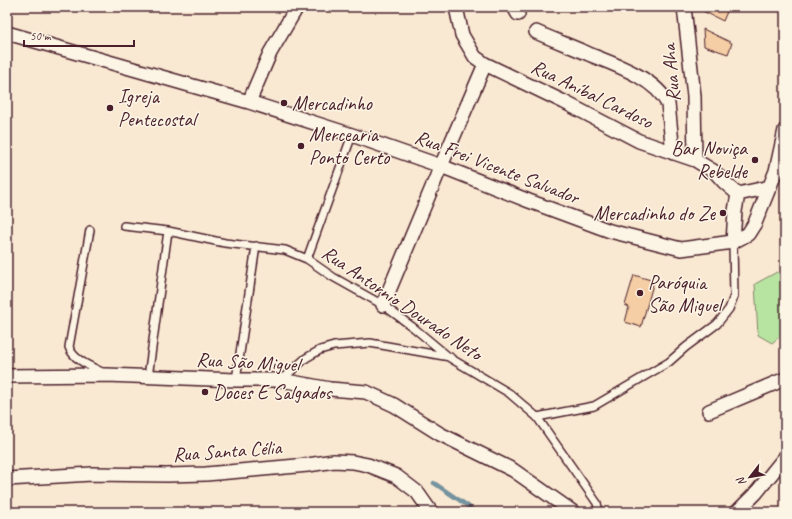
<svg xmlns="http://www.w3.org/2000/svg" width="792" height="519" font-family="Caveat,sans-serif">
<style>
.green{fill:#b8e4a2;stroke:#818266}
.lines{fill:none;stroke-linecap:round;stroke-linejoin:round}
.stream{stroke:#74939f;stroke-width:4.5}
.building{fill:#f5cea5;stroke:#4a1f2b}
.service-casing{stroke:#4a1f2b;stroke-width:10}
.minor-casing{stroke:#4a1f2b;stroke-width:16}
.service{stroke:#fcf5e5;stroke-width:7}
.minor{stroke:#fcf5e5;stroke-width:13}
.poi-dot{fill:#4a1f2b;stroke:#fcf5e5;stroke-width:1.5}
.labels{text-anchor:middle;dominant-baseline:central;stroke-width:3;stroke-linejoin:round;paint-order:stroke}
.street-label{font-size:20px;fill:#4a1f2b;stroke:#fcf5e5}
.poi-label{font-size:20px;fill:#4a1f2b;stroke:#fcf5e5;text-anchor:start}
</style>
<rect width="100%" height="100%" fill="#fae9d2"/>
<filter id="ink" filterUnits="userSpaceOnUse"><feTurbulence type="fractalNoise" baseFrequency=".025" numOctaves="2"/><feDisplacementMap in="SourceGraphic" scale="8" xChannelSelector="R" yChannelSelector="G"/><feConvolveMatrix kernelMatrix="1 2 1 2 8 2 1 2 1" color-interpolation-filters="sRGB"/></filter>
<g filter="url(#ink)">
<path class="green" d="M777 272 785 278V332L772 343 758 335 755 284Z"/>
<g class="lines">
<path class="stream" d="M434 483 468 506 474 512"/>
</g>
<path class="building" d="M695 7H729L723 21Z
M703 29 732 43 728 54 704 46Z
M634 275 654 281 641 327 625 322 629 307 625 305Z"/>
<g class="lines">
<g class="service-casing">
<path id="service" d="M124 226 168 231 225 243 285 250 307 259 333 277 383 305 414 328 450 358 509 393 537 417 597 503 599 512
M90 230 69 347C73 360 92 367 104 373
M307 259 352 135
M148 377 168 231
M236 380 256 246
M281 380 306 358 320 350 334 346 370 343 450 357
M537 417 594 406 669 362 686 347 717 324 729 309 734 296 733 242"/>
</g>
<g class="minor-casing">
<path id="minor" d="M456 7 462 35 475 57 485 64 564 102 639 141 695 160 715 172 724 182 738 194
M514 7 518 14
M684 7 694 96 695 160
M536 32C554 40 573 47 591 55 616 65 655 78 668 104L673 153
M7 33 249 102 352 135 441 166 529 201 610 231 681 249 733 242 748 234 755 223 776 171 785 130
M249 102 270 53 297 7
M738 194 770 187
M733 242 735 211 738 194
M383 305 441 166 485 64
M7 376 107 375 236 380H281L330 389 366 392 394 405 440 434 513 470 573 512
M709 411 785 379
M7 479 92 474 167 475 206 474 308 465 334 461 353 462 368 465 396 476 417 492 431 512
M737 512 756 493 785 457"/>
</g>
<use href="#service" class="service"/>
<use href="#minor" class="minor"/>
</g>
</g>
<g class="poi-dot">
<circle cx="284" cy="103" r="4"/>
<circle cx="110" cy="108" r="4"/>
<circle cx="301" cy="146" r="4"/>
<circle cx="755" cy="160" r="4"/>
<circle cx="723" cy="213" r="4"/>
<circle cx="640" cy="293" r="4"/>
<circle cx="205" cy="392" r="4"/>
</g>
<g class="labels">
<g class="street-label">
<text transform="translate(671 73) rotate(-95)">Rua Aha</text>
<text transform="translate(592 94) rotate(26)">Rua Aníbal Cardoso</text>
<text transform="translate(497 167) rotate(21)">Rua Frei Vicente Salvador</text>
<text transform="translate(402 303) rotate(34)">Rua Antornio Dourado Neto</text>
<text transform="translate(248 362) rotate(3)">Rua São Miguel</text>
<text transform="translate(227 451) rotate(-4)">Rua Santa Célia</text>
</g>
<g class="poi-label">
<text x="118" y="96">Igreja<tspan x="118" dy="23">Pentecostal</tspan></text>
<text x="292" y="103">Mercadinho</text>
<text x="309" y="134">Mercearia<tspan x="309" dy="23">Ponto Certo</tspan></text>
<text x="747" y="148" text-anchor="end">Bar Noviça<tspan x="747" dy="23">Rebelde</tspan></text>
<text x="715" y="213" text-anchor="end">Mercadinho do Ze</text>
<text x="648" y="282">Paróquia<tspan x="648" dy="23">São Miguel</tspan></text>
<text x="213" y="392">Doces E Salgados</text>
</g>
</g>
<rect width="792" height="519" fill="none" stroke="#fcf5e5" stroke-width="24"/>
<rect x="12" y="12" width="768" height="495" fill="none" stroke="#4a1f2b" stroke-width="1.5" filter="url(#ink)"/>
<g transform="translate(750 477) rotate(239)" stroke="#fcf5e5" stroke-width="3" paint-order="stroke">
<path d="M0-3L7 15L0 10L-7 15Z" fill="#4a1f2b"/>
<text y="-6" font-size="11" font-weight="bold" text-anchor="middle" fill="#4a1f2b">N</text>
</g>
<path d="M24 40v6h110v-6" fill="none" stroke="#4a1f2b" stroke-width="2"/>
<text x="30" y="40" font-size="12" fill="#4a1f2b" stroke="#fcf5e5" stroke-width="3" paint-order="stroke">50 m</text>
</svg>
